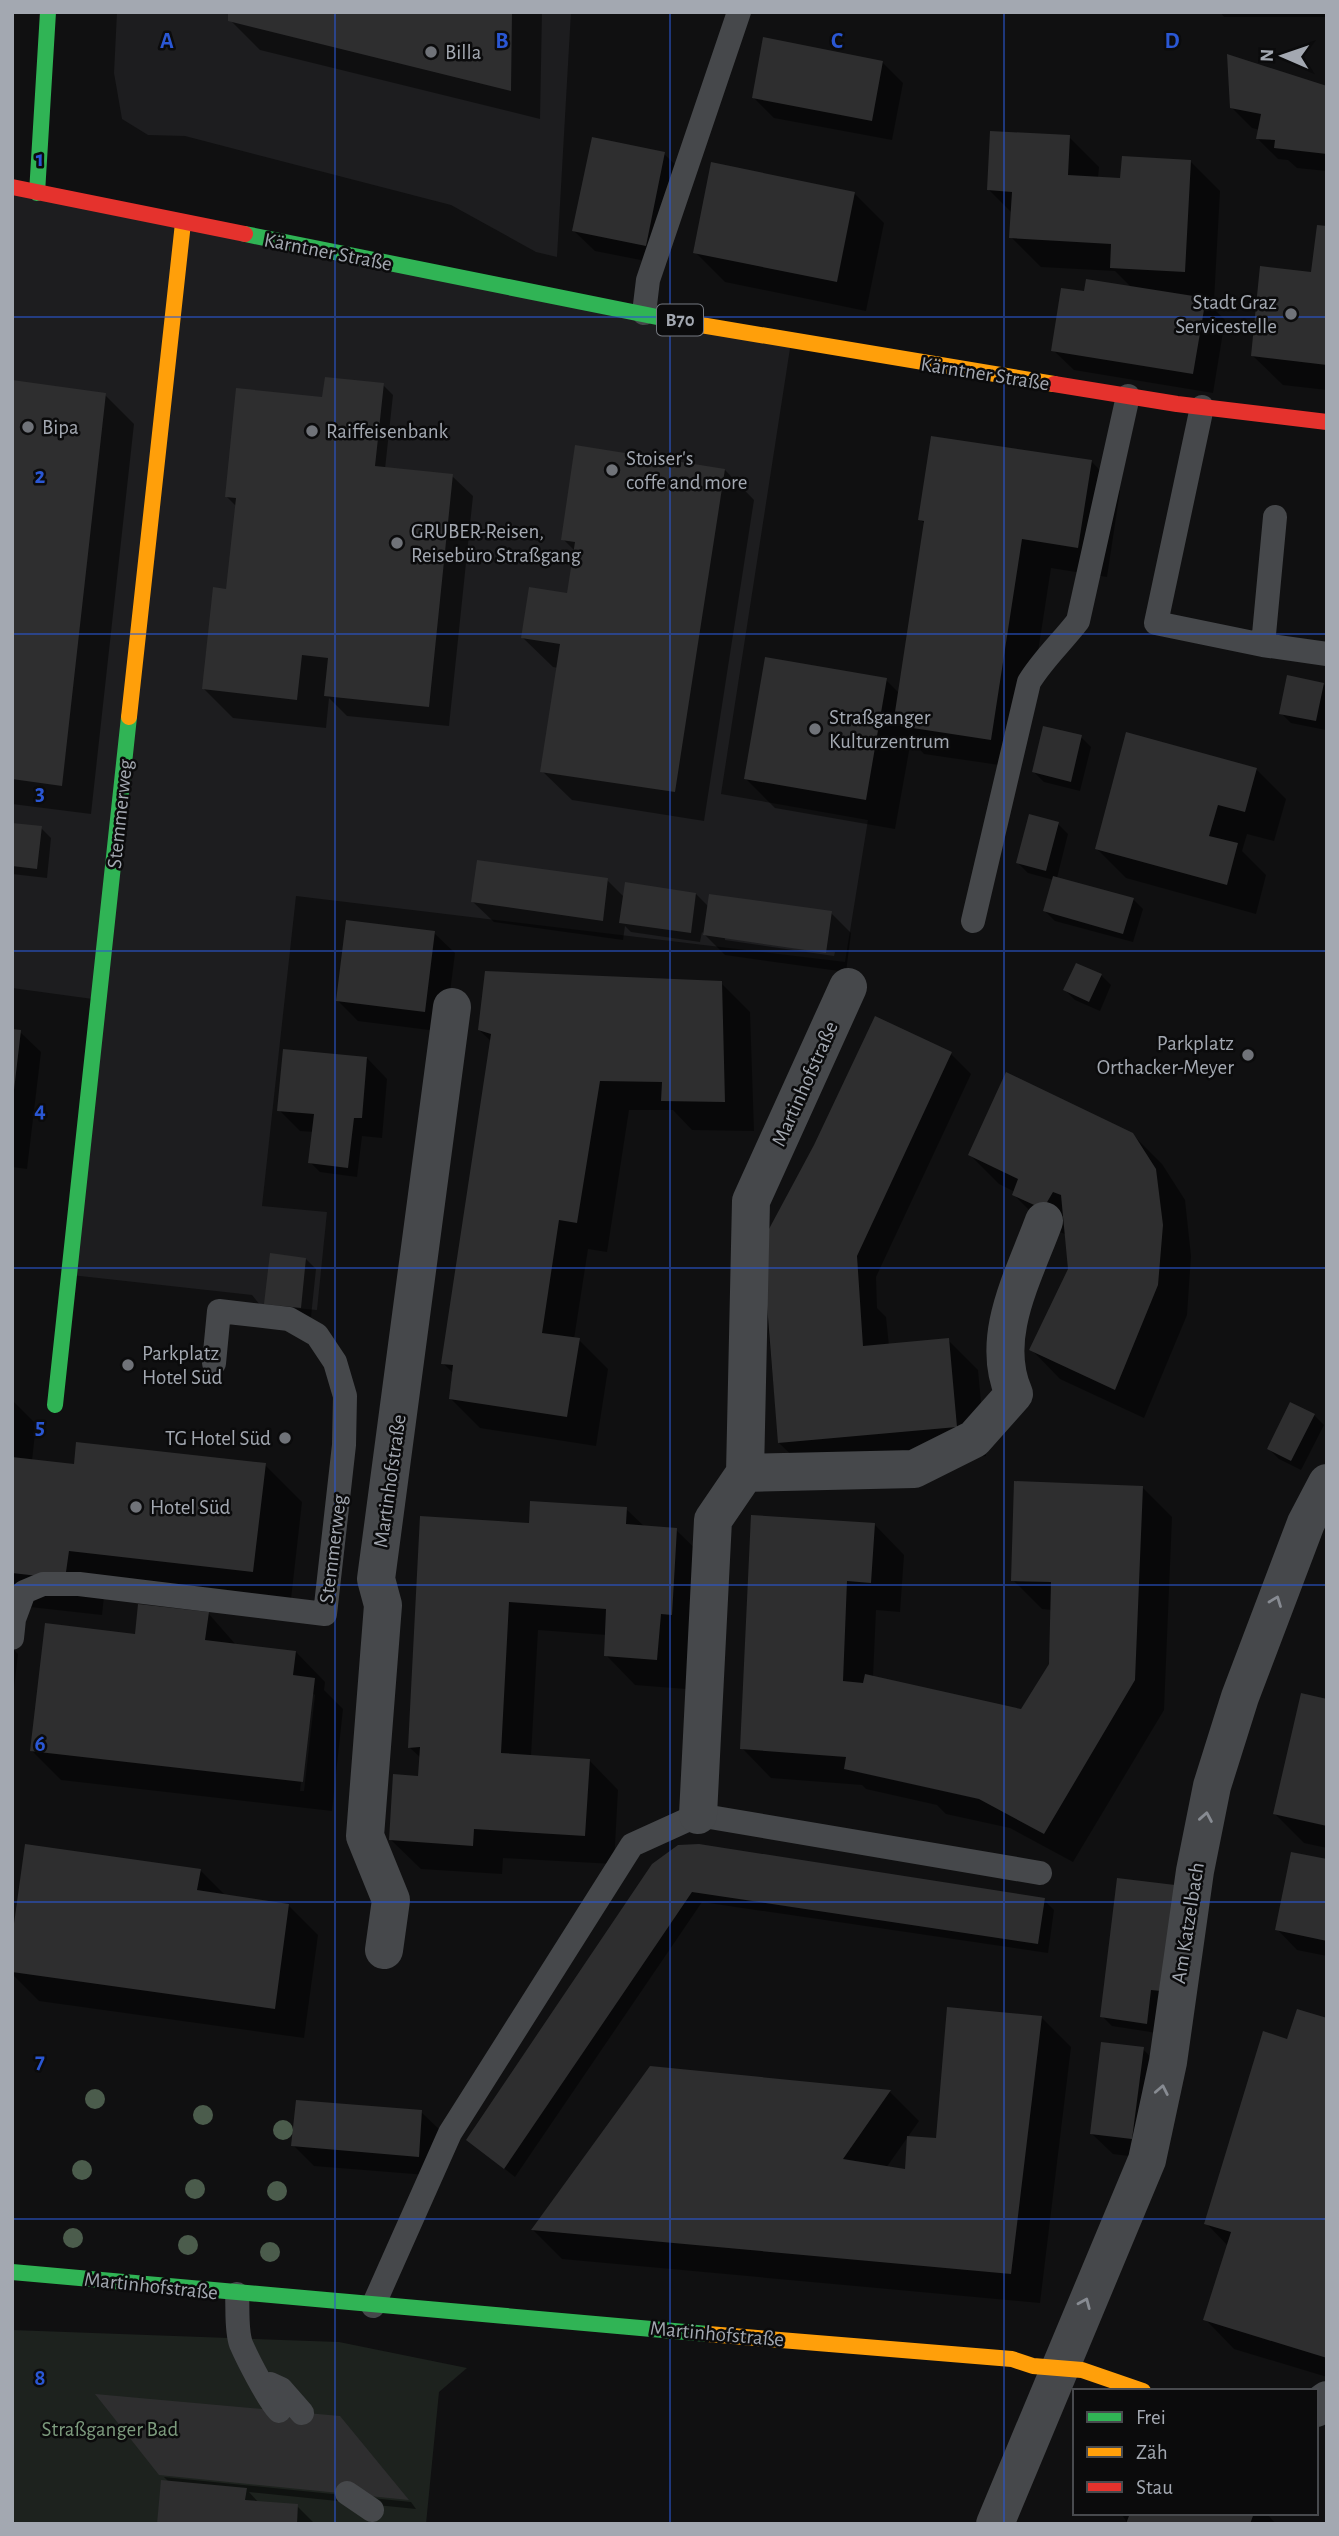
<svg xmlns="http://www.w3.org/2000/svg" width="1339" height="2536" font-family="'Alegreya Sans',sans-serif">
<style>
.built{fill:#1d1d1f}
.green{fill:#1d221e}
.shadow{fill:#0007;fill-rule:evenodd}
.building{fill:#2e2e2f}
.lines{fill:none;stroke-linecap:round;stroke-linejoin:round}
.lane{stroke:#46484b;stroke-width:24}
.street{stroke:#46484b;stroke-width:38}
.fast{stroke:#30b455;stroke-width:16}
.slow{stroke:#ff9f0a;stroke-width:16}
.jam{stroke:#e5322d;stroke-width:16}
.tree{fill:#4b5c4c}
.oneway{stroke:#878b92}
.grid{fill:none;stroke:#2a57d4;stroke-width:2;stroke-opacity:0.55}
.poi-dot{fill:#707379;stroke:#0b0b0c;stroke-width:2.5}
.labels{text-anchor:middle;dominant-baseline:central;stroke-width:5;stroke-linejoin:round;paint-order:stroke}
.shield{fill:#0b0b0c;stroke:#757980;stroke-width:2}
.shield-label{font-size:19px;font-weight:bold;fill:#a3a8b1}
.poi-label{font-size:21px;fill:#a3a8b1;stroke:#0b0b0c;text-anchor:start}
.street-label{font-size:21px;fill:#a3a8b1;stroke:#0b0b0c}
.park-label{font-size:21px;fill:#7c9a7d;stroke:#0b0b0c}
.grid-label{font-size:23px;text-anchor:middle;font-weight:bold;fill:#2a57d4;stroke:#0b0b0c;stroke-width:5;stroke-linejoin:round;paint-order:stroke}
</style>
<rect width="100%" height="100%" fill="#101011"/>
<path class="built" d="M117 12H571L557 257 536 252 451 205 185 136 148 135 122 119 114 73Z
M12 187 791 342 721 794 868 820 845 962 296 896 262 1206 327 1212 317 1310 260 1305 252 1295 71 1275 100 1000 12 988Z"/>
<path class="green" d="M12 2330 339 2342 467 2368 439 2392 426 2524H12Z"/>
<path class="shadow" d="M230 12H542L540 119 260 50 230 20Z
M1220 12H1327V17H1224Z
M882 62 903 83 892 140 774 118 753 97Z
M1327 87V171L1297 168 1288 160 1278 159 1258 139 1260 130 1252 128 1232 108Z
M1069 137 1099 167 1098 178 1121 179 1190 161 1220 191 1214 301 1205 300 1225 320 1213 393 1074 370 1053 350 1086 293 1132 288 1115 271 1041 267 1011 237 1012 213 989 190Z
M664 154 685 174 666 265 595 251 574 231Z
M854 193 884 223 866 311 725 282 695 252Z
M1327 228V390L1283 385 1253 356 1313 274Z
M12 382 105 395 134 424 91 814 12 804Z
M383 385 393 395 385 469 452 476 473 496 449 726 347 716 329 698 326 728 233 718 204 689 227 591 237 507 226 496 327 399Z
M1091 461 1120 491 1107 577 1051 568 1020 768 924 754 911 740 895 829 775 808 746 779 886 680 899 693 925 524 920 519Z
M725 470 754 500 704 821 572 800 542 771 558 668 553 667 523 638 568 595 575 551 563 539Z
M1323 684 1327 687 1326 730 1291 723 1281 713Z
M1081 737 1091 747 1080 791 1044 782 1034 772Z
M1256 769 1286 799 1274 841 1247 834 1242 851 1266 875 1256 914 1126 878 1097 849Z
M1058 824 1068 834 1057 878 1133 899 1143 909 1133 942 1055 921 1045 911 1054 880 1028 873 1018 863Z
M12 825 41 828 51 838 47 878 12 874Z
M607 880 624 897 696 894 709 907 831 913 851 933 846 972 725 955 702 932 700 942 631 932 625 926 623 940 494 922 473 902ZM725 937 835 952 834 956 725 940Z
M434 933 455 953 445 1032 358 1021 338 1001Z
M1101 975 1111 985 1100 1011 1075 1000 1065 990Z
M721 983 750 1012 754 1131 692 1130 673 1110H629L607 1252 588 1249 574 1339 579 1340 608 1369 596 1446 480 1428 451 1399 454 1374 443 1363 492 1042 479 1030Z
M12 1031 20 1032 41 1052 27 1169 12 1167Z
M951 1054 971 1074 876 1277 877 1308 886 1317 889 1346 948 1340 978 1370 986 1456 809 1472 779 1443 765 1294Z
M367 1058 387 1079 382 1138 362 1136 357 1177 320 1172 310 1162 314 1132 300 1131 279 1110Z
M1132 1134 1162 1164 1185 1200 1191 1256 1187 1315 1144 1418 1060 1379 1031 1349 1069 1269 1067 1235 1044 1225 1014 1195 1015 1192 999 1184 970 1155Z
M306 1259 316 1269 311 1317 276 1313Z
M12 1400 36 1424 32 1461 75 1466 265 1465 302 1502 290 1608 105 1587 102 1615 12 1605Z
M1314 1415 1324 1425 1301 1470 1279 1459 1269 1449Z
M1142 1487 1172 1517 1164 1710 1073 1862 1010 1828 946 1814 937 1805 866 1789 862 1785 771 1778 742 1748 875 1525 904 1555 900 1612 876 1610 873 1677 1022 1711 1050 1664 1052 1610 1042 1609 1013 1580Z
M626 1509 645 1527 676 1530 706 1559 686 1689 635 1685 606 1655 607 1635 538 1630 531 1756 589 1760 618 1790 614 1864 503 1858 502 1874 421 1869 391 1840 420 1778 421 1758 409 1747 531 1525Z
M208 1613 237 1646 296 1652 325 1682 324 1690 343 1709 332 1811 61 1780 32 1751 136 1636ZM311 1692 315 1695 304 1791H300Z
M12 1648 18 1654 12 1706Z
M1327 1700V1848L1304 1843 1274 1813Z
M1327 1861V1956L1297 1950 1277 1929Z
M653 1865 1044 1900 1054 1910 1048 1953 702 1902 515 2177 468 2140Z
M200 1870 226 1896 288 1905 318 1935 304 2038 39 2001 12 1974V1950Z
M1174 1887 1157 2033 1112 2026 1102 2016Z
M1042 2018 1071 2047 1040 2303 562 2259 533 2230 651 2068 890 2092 919 2121 886 2168 907 2171 938 2140Z
M1327 2020V2377L1234 2349 1205 2319 1228 2246 1206 2223 1288 2041Z
M1143 2049 1163 2070 1152 2159 1113 2154 1092 2134Z
M421 2112 442 2132 439 2176 314 2166 293 2145Z
M164 2477 411 2502 416 2509 249 2492 259 2503 297 2506 315 2524H158L169 2482Z
M1121 2513H1266L1276 2524H1128Z"/>
<path class="building" d="M228 12H512L511 91 228 21Z
M763 37 883 61 872 121 752 98Z
M1227 54 1327 86V154L1274 148 1275 140 1256 139 1261 114 1230 108Z
M990 131 1070 135 1068 175 1120 178 1122 156 1191 160 1185 272 1110 268 1111 244 1009 238 1012 192 987 190Z
M592 137 665 152 646 246 572 231Z
M711 162 855 192 837 282 693 253Z
M1317 225 1327 226V365L1251 356 1260 266 1311 272Z
M1086 279 1206 298 1193 374 1051 351 1061 288 1084 291Z
M325 377 384 383 375 466 453 474 429 707 324 696 328 658 302 655 297 700 202 689 213 587 226 589 236 498 225 497 236 388 322 397Z
M12 380 106 393 62 786 12 779Z
M931 436 1092 460 1078 548 1022 539 991 740 893 725 924 521 918 520Z
M575 445 725 469 675 792 540 772 560 644 521 638 529 587 567 593 575 542 561 540Z
M765 657 887 678 866 800 744 779Z
M1287 675 1324 683 1316 721 1279 714Z
M1043 726 1082 735 1071 782 1032 772Z
M1126 732 1257 768 1245 812 1218 805 1209 836 1238 843 1227 885 1095 849Z
M1029 814 1059 822 1046 871 1016 863Z
M12 823 42 826 37 869 12 866Z
M477 860 608 878 603 921 471 902Z
M1053 876 1134 898 1123 934 1043 911Z
M625 882 696 893 691 933 619 923Z
M709 894 832 911 826 953 703 935Z
M346 920 435 931 425 1012 336 1001Z
M1076 963 1102 974 1089 1002 1063 990Z
M485 971 722 981 725 1102 661 1101 662 1082 600 1081 577 1223 559 1220 542 1333 580 1338 567 1417 449 1399 453 1365 441 1364 491 1034 478 1030Z
M875 1016 952 1052 857 1256 863 1346 949 1338 957 1427 778 1443 762 1242 814 1145Z
M12 1029 21 1030 14 1090H12Z
M283 1049 367 1057 362 1118H354L348 1168 308 1163 314 1114 277 1111Z
M1006 1072 1133 1133 1156 1169 1163 1225 1158 1285 1115 1390 1029 1350 1068 1269 1061 1195 1053 1192 1043 1209 1012 1195 1018 1179 968 1155Z
M270 1253 306 1258 301 1308 264 1304Z
M1290 1402 1315 1414 1291 1461 1267 1449Z
M76 1442 266 1463 253 1572 69 1551 65 1579 12 1573V1457L74 1464Z
M1014 1481 1143 1486 1135 1680 1044 1834 979 1799 844 1769 846 1757 740 1749 751 1515 875 1523 871 1583 847 1581 843 1681 863 1683 865 1674 1021 1709 1049 1664 1051 1582 1011 1581Z
M530 1501 627 1507 626 1524 677 1528 672 1615 661 1614 657 1660 604 1656 606 1609 509 1602 501 1753 590 1759 585 1836 474 1829 473 1846 389 1840 393 1774 418 1776 420 1747 408 1748 420 1516 529 1523Z
M138 1604 209 1612 205 1640 296 1651 293 1675 315 1678 303 1782 30 1751 45 1623 135 1634Z
M1301 1693 1327 1699V1826L1273 1814Z
M25 1844 201 1869 197 1890 289 1904 275 2009 12 1972V1938Z
M699 1844 1045 1898 1038 1944 692 1892 504 2169 466 2140 652 1864 678 1845Z
M1291 1852 1327 1859V1941L1275 1930Z
M1117 1878 1175 1885 1161 1991 1151 1990 1147 2024 1100 2017Z
M947 2007 1042 2016 1011 2274 531 2230 650 2066 891 2090 843 2159 905 2169 907 2136 936 2138Z
M1297 2009 1327 2018V2358L1203 2320 1231 2232 1204 2224 1263 2031 1287 2039Z
M1101 2042 1144 2047 1132 2139 1090 2134Z
M296 2100 422 2110 419 2157 291 2146Z
M95 2394 340 2416 409 2500 159 2475Z
M161 2480 247 2488 245 2500 298 2504 297 2524H157Z
M1130 2513H1254L1250 2524H1126Z"/>
<g class="lines">
<path class="lane" d="M644 313 648 280 739 12
M1202 407 1156 623 1263 645 1275 517
M1263 645 1327 654
M973 921 1029 682C1043 659 1062 642 1078 621L1128 396
M12 1638 14 1619 24 1592 43 1584H79L325 1614 344 1445 345 1396 335 1362 317 1335 289 1319 219 1311 214 1363
M237 2294C238 2309 236 2330 241 2344 248 2360 268 2399 279 2411
M373 2306 450 2133 632 1845 698 1815 1040 1873
M270 2384 281 2389 302 2413
M347 2493 372 2510"/>
<path class="street" d="M745 1473 914 1469 974 1439 1014 1394C989 1337 1024 1276 1044 1221
M698 1815 713 1520 745 1473 751 1201 848 987
M384 1950 391 1900 365 1836 383 1605 376 1579 452 1007
M1316 2408 1327 2400
M995 2524 1147 2160 1168 2062 1195 1871 1212 1786 1240 1697 1306 1523 1327 1483"/>
<path class="fast" d="M37 193 48 12
M245 234 677 321
M55 1405 129 717
M12 2272 708 2334"/>
<path class="slow" d="M677 321 1054 384
M129 717 183 223
M708 2334 1012 2359 1033 2366 1082 2370 1143 2391"/>
<path class="jam" d="M12 187 245 234
M1054 384 1177 404 1327 422"/>
</g>
<g class="tree">
<circle cx="95" cy="2099" r="10"/>
<circle cx="203" cy="2115" r="10"/>
<circle cx="283" cy="2130" r="10"/>
<circle cx="82" cy="2170" r="10"/>
<circle cx="195" cy="2189" r="10"/>
<circle cx="277" cy="2191" r="10"/>
<circle cx="73" cy="2238" r="10"/>
<circle cx="188" cy="2245" r="10"/>
<circle cx="270" cy="2252" r="10"/>
</g>
<defs><path id="oneway-chevron" d="M-2-3.5L2.5 0L-2 3.5" fill="none" stroke-width="1.6" stroke-linecap="round" stroke-linejoin="round" transform="scale(1.75)"/></defs>
<g class="oneway">
<use href="#oneway-chevron" transform="translate(1276 1601) rotate(-69)"/>
<use href="#oneway-chevron" transform="translate(1206 1817) rotate(-80)"/>
<use href="#oneway-chevron" transform="translate(1162 2090) rotate(-79)"/>
<use href="#oneway-chevron" transform="translate(1085 2303) rotate(-67)"/>
</g>
<path class="grid" d="M335 12V2524M670 12V2524M1004 12V2524M12 317H1327M12 634H1327M12 951H1327M12 1268H1327M12 1585H1327M12 1902H1327M12 2219H1327"/>
<g class="poi-dot">
<circle cx="431" cy="52" r="7"/>
<circle cx="1291" cy="314" r="7"/>
<circle cx="28" cy="427" r="7"/>
<circle cx="312" cy="431" r="7"/>
<circle cx="612" cy="470" r="7"/>
<circle cx="397" cy="543" r="7"/>
<circle cx="815" cy="729" r="7"/>
<circle cx="1248" cy="1055" r="7"/>
<circle cx="128" cy="1365" r="7"/>
<circle cx="285" cy="1438" r="7"/>
<circle cx="136" cy="1507" r="7"/>
</g>
<g class="labels">
<rect class="shield" x="657" y="304.5" width="46" height="31" rx="5"/>
<g class="shield-label">
<text x="680" y="320">B70</text>
</g>
<g class="poi-label">
<text x="445" y="52">Billa</text>
<text x="1277" y="302" text-anchor="end">Stadt Graz<tspan x="1277" dy="24">Servicestelle</tspan></text>
<text x="42" y="427">Bipa</text>
<text x="326" y="431">Raiffeisenbank</text>
<text x="626" y="458">Stoiser's<tspan x="626" dy="24">coffe and more</tspan></text>
<text x="411" y="531">GRUBER-Reisen,<tspan x="411" dy="24">Reisebüro Straßgang</tspan></text>
<text x="829" y="717">Straßganger<tspan x="829" dy="24">Kulturzentrum</tspan></text>
<text x="1234" y="1043" text-anchor="end">Parkplatz<tspan x="1234" dy="24">Orthacker-Meyer</tspan></text>
<text x="142" y="1353">Parkplatz<tspan x="142" dy="24">Hotel Süd</tspan></text>
<text x="271" y="1438" text-anchor="end">TG Hotel Süd</text>
<text x="150" y="1507">Hotel Süd</text>
</g>
<g class="street-label">
<text transform="translate(328 252) rotate(11)">Kärntner Straße</text>
<text transform="translate(985 374) rotate(9)">Kärntner Straße</text>
<text transform="translate(120 814) rotate(-84)">Stemmerweg</text>
<text transform="translate(805 1084) rotate(-66)">Martinhofstraße</text>
<text transform="translate(390 1481) rotate(-82)">Martinhofstraße</text>
<text transform="translate(333 1549) rotate(-83)">Stemmerweg</text>
<text transform="translate(1188 1923) rotate(-81)">Am Katzelbach</text>
<text transform="translate(151 2286) rotate(6)">Martinhofstraße</text>
<text transform="translate(717 2334) rotate(5)">Martinhofstraße</text>
</g>
<g class="park-label">
<text x="110" y="2429">Straßganger Bad</text>
</g>
</g>
<g class="grid-label">
<text x="167" y="48">A</text>
<text x="502" y="48">B</text>
<text x="837" y="48">C</text>
<text x="1172" y="48">D</text>
<text x="40" y="166">1</text>
<text x="40" y="483">2</text>
<text x="40" y="800">3</text>
<text x="40" y="1117">4</text>
<text x="40" y="1434">5</text>
<text x="40" y="1751">6</text>
<text x="40" y="2068">7</text>
<text x="40" y="2385">8</text>
</g>
<rect width="1339" height="2536" fill="none" stroke="#a3a8b1" stroke-width="28"/>
<rect x="1073" y="2389" width="245" height="126" fill="#0b0b0c" stroke="#484a4e" stroke-width="2"/>
<rect x="1087" y="2412" width="35" height="10" fill="#30b455" stroke="#484a4e" stroke-width="2"/>
<text x="1136" y="2424" font-size="21" fill="#a3a8b1">Frei</text>
<rect x="1087" y="2447" width="35" height="10" fill="#ff9f0a" stroke="#484a4e" stroke-width="2"/>
<text x="1136" y="2459" font-size="21" fill="#a3a8b1">Zäh</text>
<rect x="1087" y="2482" width="35" height="10" fill="#e5322d" stroke="#484a4e" stroke-width="2"/>
<text x="1136" y="2494" font-size="21" fill="#a3a8b1">Stau</text>
<g transform="translate(1283 56) rotate(272)" stroke="#0b0b0c" stroke-width="5" paint-order="stroke">
<path d="M0-5L12 26L0 18L-12 26Z" fill="#a3a8b1"/>
<text y="-10" font-size="19" font-weight="bold" text-anchor="middle" fill="#a3a8b1">N</text>
</g>
</svg>
